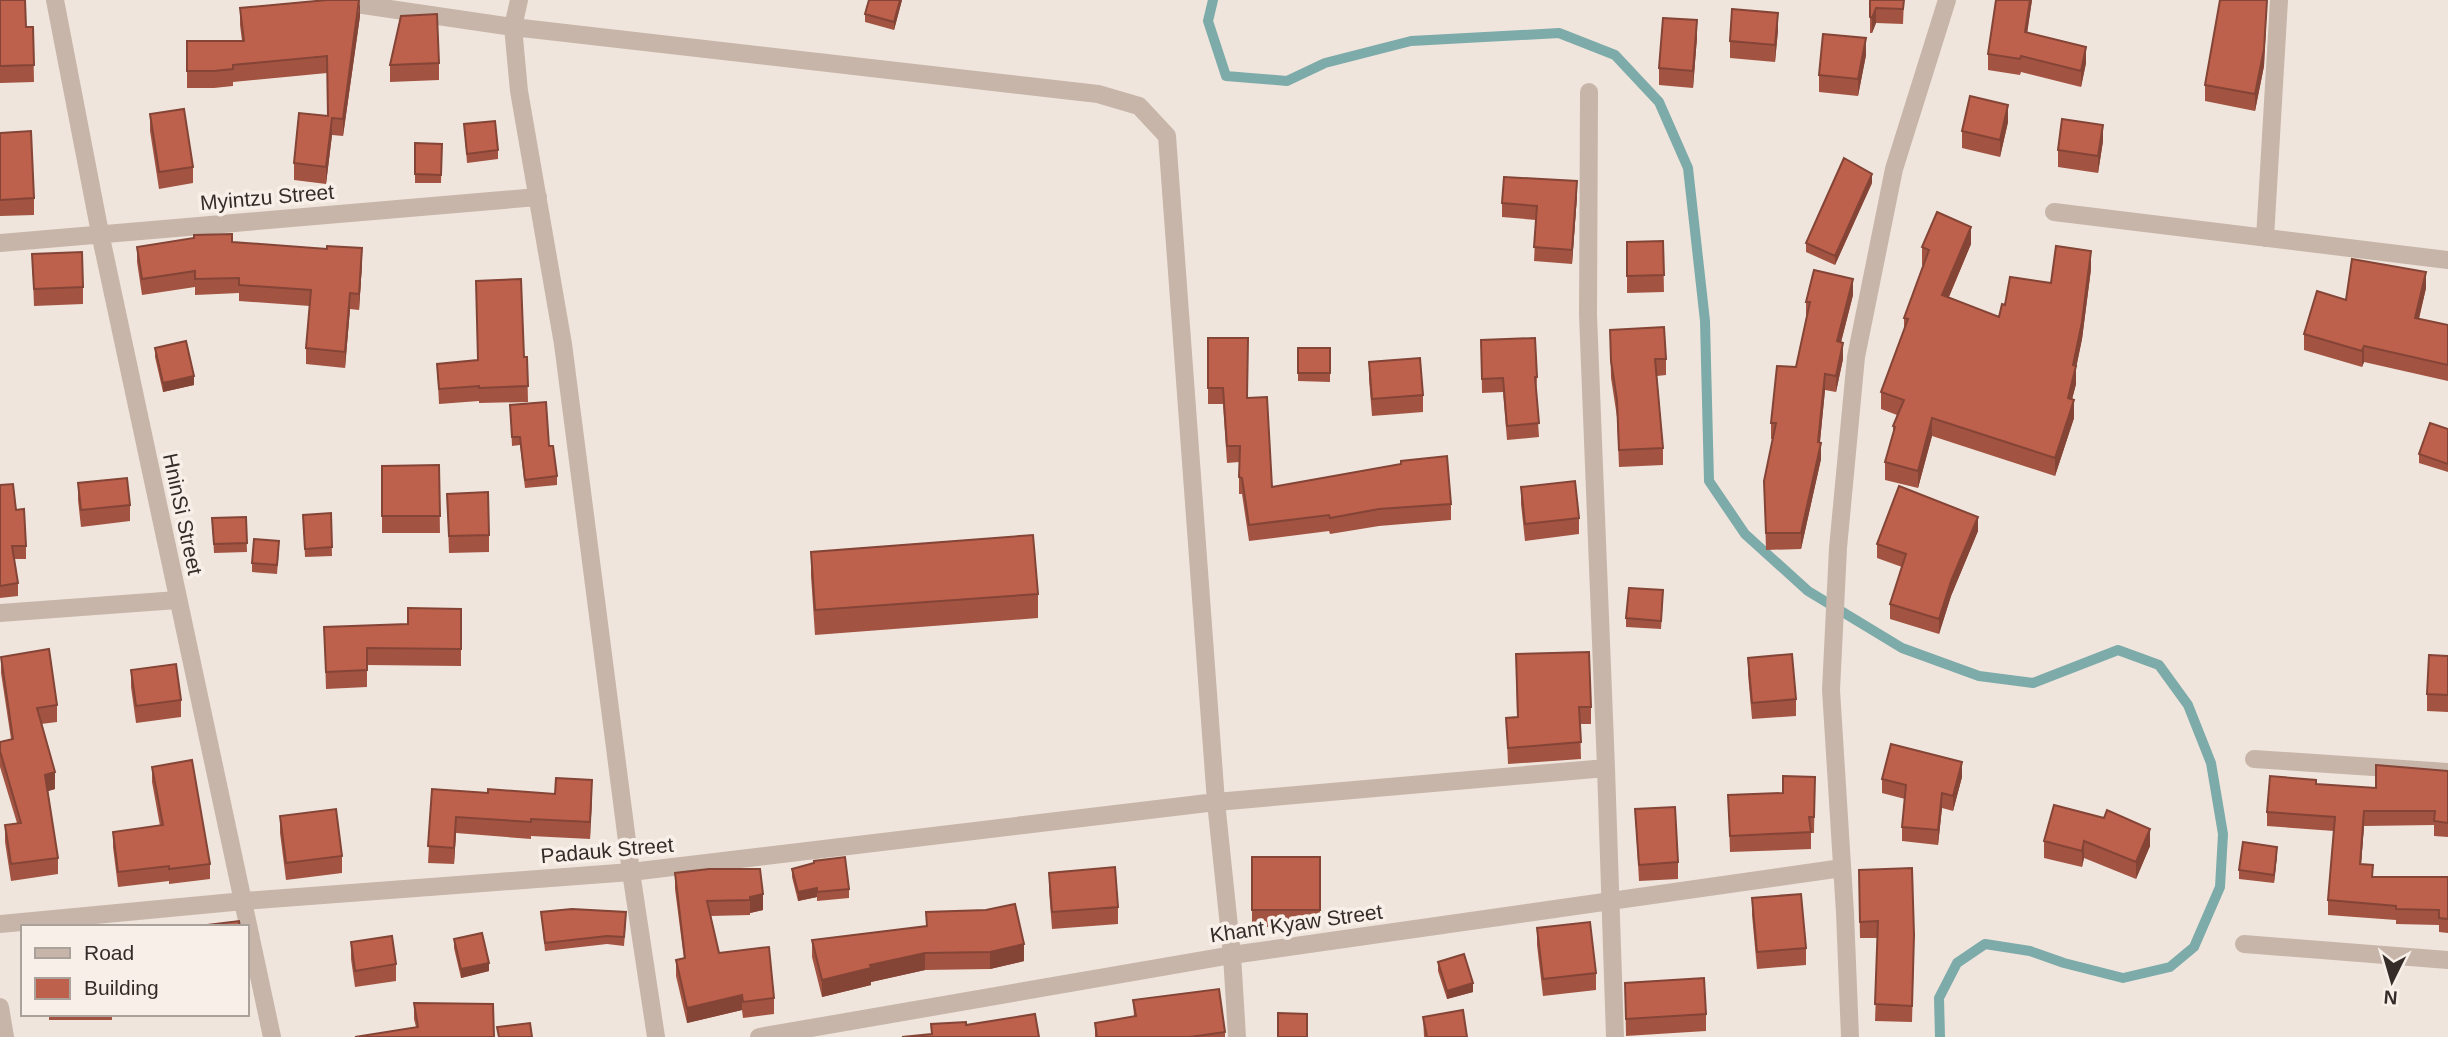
<svg xmlns="http://www.w3.org/2000/svg" width="2448" height="1037" font-family="Arial,sans-serif">
<style>
.lines{fill:none;stroke-linecap:round;stroke-linejoin:round}
.stream{stroke:#7dabaa;stroke-width:10}
.minor{stroke:#c7b5a9;stroke-width:18}
.wall{fill:#a35342}
.shaded-wall{fill:#844436}
.building{fill:#bd614d;stroke:#844436;stroke-width:2}
.labels{text-anchor:middle;dominant-baseline:central;stroke-width:7;stroke-linejoin:round;paint-order:stroke}
.street-label{font-size:21px;fill:#352b28;stroke:#f8f0e8}
</style>
<rect width="100%" height="100%" fill="#f0e5dc"/>
<g class="lines">
<path class="stream" d="M1213 0 1208 21 1226 76 1287 81 1325 63 1411 41 1559 33 1615 55 1659 102 1688 168 1705 321 1709 481 1745 534 1808 591 1902 648 1979 676 2033 683 2118 650 2159 665 2188 705 2211 763 2223 834 2220 887 2194 947 2170 967 2123 978 2064 963 2030 951 1985 944 1957 963 1939 998 1940 1037"/>
<path class="minor" d="M55 0 100 233 272 1037
M329 0 513 27 1098 94 1139 106 1167 136 1216 802 1232 955 1237 1037
M519 0 513 27 519 91 563 344 631 872 656 1037
M2054 212 2448 260
M2265 238 2279 0
M0 243 538 197
M0 613 177 600
M2254 759 2448 772
M1606 768 1615 1037
M0 924 244 901 631 872 1216 802 1606 768 1588 315 1589 92
M2244 944 2448 960
M0 1007 5 1037
M759 1037 1232 955 1842 868
M1850 1037 1845 913 1831 690 1838 548 1856 357 1894 169 1947 0"/>
</g>
<path class="wall" d="M0 0 26 27H33L34 82 0 83Z
M902 0 894 30 865 22V14Z
M1870 0H1904L1903 24 1876 23 1872 33H1870Z
M1996 0H2032L2027 32 2086 63 2081 87 2021 72 2020 75 1988 70V54Z
M2267 0 2264 66 2255 111 2205 101V85Z
M240 8 360 16 343 136 332 135 326 184 294 180V163L328 116 327 73 233 82V86L214 88H187V41H242L240 25Z
M1778 30 1775 62 1730 58V41Z
M1697 37 1693 88 1659 85V68Z
M1866 55 1858 96 1819 92V75Z
M439 63V80L390 82V65Z
M150 114 193 167V183L159 189 150 131Z
M2008 122 2000 157 1962 148V131Z
M464 124 498 150V159L467 163Z
M0 133 34 198V215L0 216Z
M2103 141 2098 173 2058 167V150Z
M415 143 442 144 441 183H415Z
M1872 183 1835 265 1806 252V243Z
M1577 196 1572 264 1534 261 1536 220 1502 217V203Z
M1663 241 1664 292 1627 293V242Z
M232 242 362 264 359 310 350 309 345 368 306 364V348L310 306 239 301V293L195 295V287L142 295 137 262V247Z
M1971 244 1949 297 1999 317 2005 305 2051 283 2091 269 2082 339 2076 368V384L2072 399 2074 418 2055 476 1932 436 1918 488 1885 480V462L1893 436V426L1897 415 1881 409V392L1904 332V318L1923 265H1922V247Z
M32 254 83 287V304L34 306Z
M2426 288 2419 319 2448 325V381L2364 362 2362 367 2304 350V334L2346 300Z
M1853 295 1841 342 1843 359 1836 392 1825 390 1820 442 1821 459 1801 549 1766 550 1764 481 1773 439H1771V423L1796 367 1806 318V302Z
M1610 330 1666 359V375L1657 376 1663 448V465L1619 467 1617 417 1611 378Z
M1208 338 1247 398 1272 487 1451 504V520L1379 526 1330 534 1329 531 1249 541 1242 494H1239V462L1227 463 1223 404H1208Z
M1481 340 1537 377 1536 391 1539 437 1507 440 1503 392 1482 393Z
M155 348 194 385 163 392 155 357Z
M1298 348H1330V382L1298 381Z
M527 357 528 402 479 403V401L439 404 437 364Z
M1369 362 1423 395V412L1372 416 1369 379Z
M510 405 557 476V485L525 488 520 445 512 446Z
M2448 429V472L2419 463V454Z
M439 465 440 533H382V466Z
M78 483 130 505V521L81 527 78 500Z
M0 485 16 510 26 546V559H14L18 583V596L0 598Z
M1521 487 1579 518V534L1525 541 1521 504Z
M447 494 489 535V552L449 553Z
M331 513 332 556 305 557 303 515Z
M246 517 247 552 214 553 212 518Z
M1978 531 1951 596 1939 634 1890 619V604L1902 567 1877 558V544Z
M279 549 277 574 252 572V563Z
M811 552 1038 594V618L815 635 811 576Z
M1663 598 1661 629 1626 627V618Z
M461 609V666L367 665V687L326 689 324 627 408 624Z
M1516 654 1591 707V724H1580L1581 759 1508 764 1506 718 1517 717Z
M2448 656V712L2427 711V694Z
M1 657 57 705V722L41 724 55 789 48 791 58 858V874L11 881 5 842V825L17 823 0 767V742L11 739 1 673Z
M1748 658 1796 699V716L1752 719 1748 674Z
M131 670 181 700V717L136 723 131 687Z
M152 767 210 864V879L169 884V881L118 887 113 847V832L160 826 152 782Z
M2448 771V837L2434 836V825L2364 826 2361 864 2373 877H2448V933L2439 932V925L2396 924V920L2328 915V900L2334 831 2267 826V812L2316 784 2376 788Z
M1815 777 1814 833H1811V849L1730 852 1728 795 1783 793Z
M1962 777 1953 811 1942 808 1938 845 1902 841V827L1905 799 1882 793V779Z
M432 789 488 793 592 796 590 839 531 836V839L456 833 454 864 428 863Z
M2054 805 2150 846 2136 879 2084 858 2082 867 2044 858V841Z
M1635 809 1678 862V879L1639 881Z
M280 816 342 856V873L286 880 280 833Z
M2277 855 2274 883 2239 879V870Z
M1252 857H1320V927H1252Z
M792 869 849 889V898L817 901V897L798 901 792 877Z
M675 873 763 894V910L750 913V915L711 916 719 953 774 998V1014L743 1018 742 1010 687 1023 676 976V960L684 959 675 889Z
M1049 873 1118 907V924L1052 929 1049 890Z
M1859 887 1914 952 1912 1022 1875 1021 1878 938H1860Z
M1752 898 1806 948V965L1757 969 1752 915Z
M541 912 626 920 624 946 607 944 545 951Z
M926 912 1024 961 990 969 925 970 871 982V985L822 997 812 957V940L926 926Z
M1537 928 1596 973V990L1543 996 1537 945Z
M454 939 489 971 461 978 454 948Z
M351 942 396 964V981L355 987 351 959Z
M1438 962 1473 992 1447 999 1438 971Z
M247 964 249 977V994H247Z
M1625 983 1706 1014V1031L1626 1036Z
M1133 1000 1225 1032V1037H1095V1023L1134 1017Z
M414 1003 494 1037 416 1027 414 1019Z
M49 1014H112V1020H49Z
M1423 1017 1467 1037H1424Z"/>
<path class="shaded-wall" d="M360 0V16L343 136V119Z
M900 0H902L894 30V22Z
M2030 0H2032L2025 48V32Z
M2267 0 2264 66 2255 111V94Z
M1876 8V23L1872 33V18Z
M1778 13V30L1775 62V45Z
M1697 20V37L1693 88V71Z
M1866 38V55L1858 96V79Z
M2086 47V63L2081 87V71Z
M2008 105V122L2000 157V140Z
M332 118V135L326 184V167Z
M2103 125V141L2098 173V156Z
M1872 174V183L1835 265V256Z
M1577 181V196L1572 264V250Z
M1971 227V244L1942 313V295Z
M362 248V264L359 310V294Z
M2091 251V269L2082 339 2076 368V384L2068 415V398Z
M2426 272V288L2415 334V318Z
M1853 279V295L1837 358V341Z
M350 293V309L345 368V352Z
M1843 343V359L1836 392V376Z
M2364 346V362L2362 367V351Z
M1825 374V390L1819 451 1821 443V459L1801 549V533L1818 442Z
M194 376V385L163 392V383Z
M2074 400V418L2055 476V458Z
M1932 418V436L1918 488V471Z
M1978 517V531L1951 596 1939 634V619L1951 581Z
M1962 762V777L1953 811V796Z
M55 772V789L45 792V775Z
M592 780V796L590 839V822Z
M1942 793V808L1938 845V830Z
M2364 811V826L2360 878V864Z
M456 817V833L454 864V848Z
M2150 829V846L2136 879V862Z
M2084 841V858L2082 867V851Z
M2277 847V855L2274 883V875Z
M817 888V897L798 901V892Z
M763 894V910L750 913V897Z
M1024 944V961L990 969V952Z
M925 953V970L871 982V985L822 997V980L870 965Z
M489 963V971L461 978V969Z
M1473 983V992L1447 999V991Z
M742 995V1010L687 1023V1008Z"/>
<path class="building" d="M0 0H25L26 27H33L34 65 0 66Z
M327 0H359L343 119 332 118 326 167 294 163 299 113 328 116 327 56 233 65V69L214 71H187V41H244L240 8Z
M869 0H900L894 22 865 14Z
M1870 0H1904L1903 9 1876 8 1872 18 1870 17Z
M1996 0H2030L2025 32 2086 47 2081 71 2021 56 2020 59 1988 54Z
M2220 0H2267L2264 49 2255 94 2205 85Z
M1732 9 1778 13 1775 45 1730 41Z
M437 14 439 63 390 65 401 16Z
M1663 18 1697 20 1693 71 1659 68Z
M1823 34 1866 38 1858 79 1819 75Z
M1970 96 2008 105 2000 140 1962 131Z
M184 109 193 167 159 172 150 114Z
M2062 119 2103 125 2098 156 2058 150Z
M495 121 498 150 467 154 464 124Z
M31 131 34 198 0 200V133Z
M415 143 442 144 441 175 415 174Z
M1844 158 1872 174 1835 256 1806 243Z
M1504 177 1577 181 1572 250 1534 247 1537 206 1502 203Z
M1937 212 1971 227 1942 295 1999 317 2002 304 2005 305 2010 277 2051 283 2056 246 2091 251 2082 322 2073 365 2076 366 2068 398 2074 400 2055 458 1932 418 1918 471 1885 462 1895 427 1893 426 1904 400 1881 392 1908 319 1904 318 1929 250 1922 247Z
M232 234V242L327 249V246L362 248 359 294 350 293 345 352 306 348 311 290 239 285V278L195 279V271L142 279 137 247 194 238V235Z
M1663 241 1664 275 1627 276V242Z
M82 252 83 287 34 289 32 254Z
M2352 259 2426 272 2415 318 2448 325V365L2364 346 2362 351 2304 334 2317 291 2346 300Z
M1814 270 1853 279 1837 341 1843 343 1836 376 1825 374 1818 442 1821 443 1801 533H1766L1764 481 1776 423H1771L1777 366 1796 367 1810 302H1806Z
M521 279 524 357H527L528 386 479 388V386L439 389 437 364 478 360 476 281Z
M1664 327 1666 359H1655L1663 448 1619 450 1617 400 1611 361 1610 330Z
M1208 338H1248L1247 398 1267 397 1272 487 1401 464V461L1447 456 1451 504 1379 509 1330 518 1329 515 1249 525 1242 478 1239 477 1240 446H1227L1223 388H1208Z
M1535 338 1537 377H1535L1539 423 1507 426 1503 378 1482 379 1481 340Z
M186 341 194 376 163 383 155 348Z
M1298 348H1330V373H1298Z
M1420 358 1423 395 1372 399 1369 362Z
M546 402 549 446H553L557 476 525 480 520 437H512L510 405Z
M2430 423 2448 429V464L2419 454Z
M439 465 440 516H382V466Z
M127 478 130 505 81 510 78 483Z
M1575 481 1579 518 1525 524 1521 487Z
M13 484 16 510 24 509 26 546H12L18 583 0 586V485Z
M1899 486 1978 517 1951 581 1939 619 1890 604 1906 554 1877 544Z
M488 492 489 535 449 536 447 494Z
M331 513 332 547 305 549 303 515Z
M246 517 247 543 214 544 212 518Z
M1033 535 1038 594 815 610 811 552Z
M254 539 279 541 277 565 252 563Z
M1629 588 1663 590 1661 621 1626 618Z
M408 608 461 609V649L367 648V670L326 672 324 627 408 624Z
M49 649 57 705 37 708 55 772 45 775 58 858 11 864 5 825 21 823 0 751V742L13 739 1 657Z
M1589 652 1591 707H1579L1581 742 1508 748 1506 718 1518 717 1516 654Z
M1792 654 1796 699 1752 703 1748 658Z
M2429 655 2448 656V695L2427 694Z
M176 664 181 700 136 706 131 670Z
M1891 744 1962 762 1953 796 1942 793 1938 830 1902 827 1906 785 1882 779Z
M192 760 210 864 169 869V866L118 872 113 832 163 825 152 767Z
M2376 765 2448 771V823L2434 821 2435 811H2364L2360 864 2373 865 2372 877H2448V919L2439 918V910L2396 909V906L2328 900 2335 817 2267 812 2270 776 2316 780V784L2376 788Z
M1783 776 1815 777 1814 817H1809L1811 832 1730 836 1728 795 1783 793Z
M556 778 592 780 590 822 531 819V822L456 817 454 848 428 846 432 789 488 793V789L555 794Z
M2054 805 2104 818 2107 810 2150 829 2136 862 2084 841 2082 851 2044 841Z
M1675 807 1678 862 1639 865 1635 809Z
M336 809 342 856 286 863 280 816Z
M2243 842 2277 847 2274 875 2239 870Z
M845 857 849 889 817 892V888L798 892 792 869 814 863V861Z
M1252 857H1320V910H1252Z
M1115 867 1118 907 1052 912 1049 873Z
M1912 868 1914 935 1912 1006 1875 1004 1878 921 1860 922 1859 870Z
M709 869H760L763 894 750 897V900L707 901 719 953 769 947 774 998 743 1002 742 995 687 1008 676 960 685 958 675 873Z
M1801 894 1806 948 1757 952 1752 898Z
M1015 904 1024 944 990 952 925 953 870 965 871 968 822 980 812 940 927 926 926 912 986 910Z
M572 909 626 912 624 937 607 936 545 943 541 912Z
M239 921 240 927H208V925Z
M1590 922 1596 973 1543 979 1537 928Z
M482 933 489 963 461 969 454 939Z
M392 936 396 964 355 971 351 942Z
M1464 954 1473 983 1447 991 1438 962Z
M1704 978 1706 1014 1626 1019 1625 983Z
M1219 989 1225 1032 1190 1037H1097L1095 1023 1136 1016 1133 1000Z
M414 1003 493 1004 494 1037H355L418 1027Z
M1463 1010 1467 1037H1427L1423 1017Z
M1278 1013 1307 1014V1037H1278Z
M1035 1014 1039 1037H902L932 1034 931 1024 966 1022V1025Z
M530 1023 532 1037H499L497 1027Z"/>
<g class="labels">
<g class="street-label">
<text transform="translate(267 197) rotate(-5)">Myintzu Street</text>
<text transform="translate(183 514) rotate(78)">HninSi Street</text>
<text transform="translate(607 850) rotate(-5)">Padauk Street</text>
<text transform="translate(1296 923) rotate(-8)">Khant Kyaw Street</text>
</g>
</g>
<rect x="21" y="925" width="228" height="91" fill="#f8f0e8" stroke="#aaa19b" stroke-width="2"/>
<rect x="35" y="948" width="35" height="10" fill="#c7b5a9" stroke="#aaa19b" stroke-width="2"/>
<text x="84" y="960" font-size="21" fill="#352b28">Road</text>
<rect x="35" y="978" width="35" height="21" fill="#bd614d" stroke="#aaa19b" stroke-width="2"/>
<text x="84" y="995" font-size="21" fill="#352b28">Building</text>
<g transform="translate(2392 981) rotate(185)" stroke="#f8f0e8" stroke-width="5" paint-order="stroke">
<path d="M0-5L12 26L0 18L-12 26Z" fill="#352b28"/>
<text y="-10" font-size="19" font-weight="bold" text-anchor="middle" fill="#352b28">N</text>
</g>
</svg>
